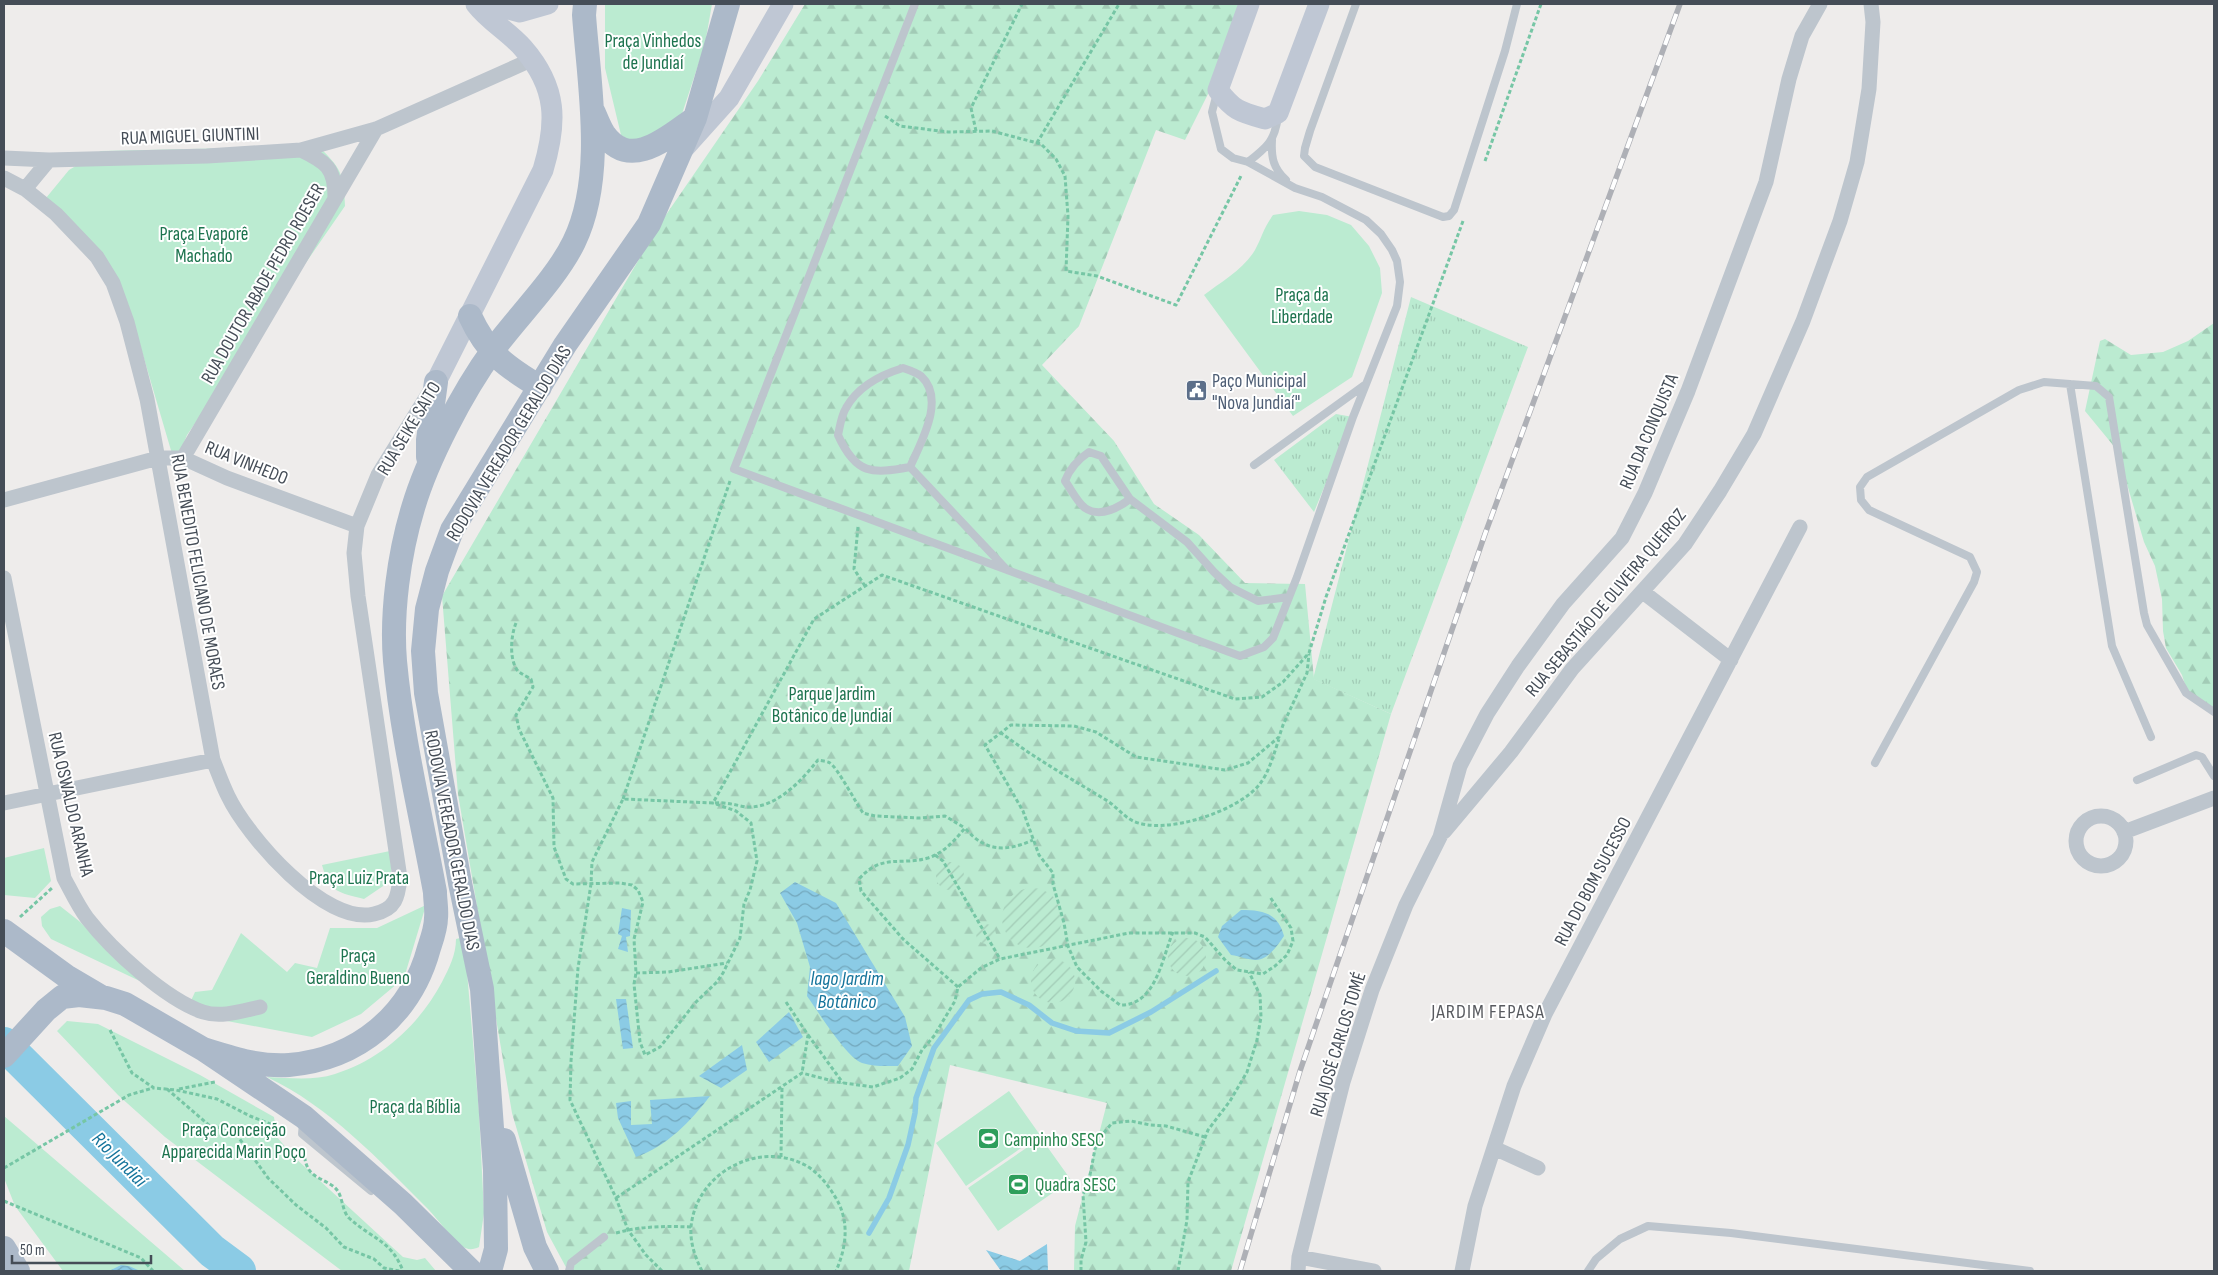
<svg xmlns="http://www.w3.org/2000/svg" width="2218" height="1275" viewBox="0 0 2218 1275" font-family="'Sofia Sans Condensed',sans-serif">
	<style>
		.grass { fill: url(#grass-tufts) }
		.forest { fill: url(#forest-firs) }
		.park { fill: #bbebd1 }
		.garden { fill: url(#garden-furrows) }
		.water { fill: url(#water-waves) }
		.lines { fill: none; stroke-linecap: round; stroke-linejoin: round }
		.stream { stroke: #8bcbe5; stroke-width: 5.5 }
		.river { stroke: #8bcbe5; stroke-width: 34 }
		.path { stroke: #76c6a5; stroke-width: 3; stroke-dasharray: 4 2.5; stroke-linecap: butt }
		.lane { stroke: #bdc5cd; stroke-width: 8 }
		.street { stroke: #bdc5cd; stroke-width: 15 }
		.secondary { stroke: #bfc7d4; stroke-width: 21 }
		.primary { stroke: #acb9c9; stroke-width: 24 }
		.rail-casing { stroke: #aeb0b6; stroke-width: 5.5 }
		.rail { stroke: #fff; stroke-width: 4; stroke-dasharray: 11; stroke-linecap: butt }
		.labels { text-anchor: middle; stroke-width: 4; stroke-linejoin: round; paint-order: stroke }
		.park-label { font-size: 19px; fill: #1c734e; stroke: #fff }
		.street-label { font-size: 19px; fill: #454d57; stroke: #fff }
		.service-label { font-size: 19px; fill: #4e5e75; stroke: #fff; text-anchor: start }
		.leisure-label { font-size: 19px; fill: #27864d; stroke: #fff; text-anchor: start }
		.water-label { font-size: 20px; font-style: italic; fill: #15749b; stroke: #fff }
		.neighbourhood-label { font-size: 20px; letter-spacing: 1px; fill: #595b60; stroke: #fff }
	</style>
	<defs>
		<pattern id="grass-tufts" width="24" height="20" patternUnits="userSpaceOnUse" patternTransform="scale(1.25)"><rect width="24" height="20" fill="#bbebd1"/><path d="M3 7l-1-3M5 7V3M7 7l1-3M15 17l-1-3M17 17v-4M19 17l1-3" fill="none" stroke="#a2cbb6"/></pattern>
		<pattern id="forest-firs" width="22" height="20" patternUnits="userSpaceOnUse" patternTransform="scale(1.25)"><rect width="22" height="20" fill="#bbebd1"/><path d="M5 1l3.5 6h-7zM16 11l3.5 6h-7z" fill="#a2cbb6"/></pattern>
		<pattern id="garden-furrows" width="10" height="10" patternUnits="userSpaceOnUse" patternTransform="scale(1.25)"><rect width="10" height="10" fill="#bbebd1"/><path d="M-1 1l2-2M0 10L10 0M9 11l2-2" fill="none" stroke="#a2cbb6"/></pattern>
		<pattern id="water-waves" width="16" height="10" patternUnits="userSpaceOnUse" patternTransform="scale(1.25)"><rect width="16" height="10" fill="#8bcbe5"/><path d="M0 5q4-4 8 0t8 0" fill="none" stroke="#73a7bc"/></pattern>
	</defs>
	<rect width="100%" height="100%" fill="#eeeceb"/>
	<path class="grass" d="M1411 297 1528 347 1391 714 1313 679Z
		M1336 414 1353 417 1314 512 1274 460Z"/>
	<path class="forest" d="M805 4H1240L1216 78 1185 140 1156 130 1079 326 1042 365 1114 441 1154 504 1199 535 1245 583 1305 584 1314 679 1391 714 1231 1271H1074L1075 1226 1107 1103 950 1065 909 1271H568L547 1232 512 1113 458 794 442 596 659 225 758 81Z
		M2214 323V710L2188 694 2182 675 2166 648 2163 631 2162 599 2155 566 2144 542 2117 450 2085 411 2100 341 2105 339 2131 355 2163 352 2188 341Z"/>
	<path class="park" d="M605 4H712L705 44 682 114 650 137 632 142 621 135 605 68Z
		M318 146C341 168 344 174 345 206L187 435 175 464 128 304 46 198 69 170 101 151Z
		M1299 211 1327 215 1351 225 1369 246 1380 268 1382 293 1352 377 1293 416 1204 295C1221 282 1244 269 1255 250 1262 237 1263 229 1273 215Z
		M44 848 51 881 35 898 4 895V858Z
		M390 851 392 880 364 899C338 892 330 893 322 865Z
		M426 905 404 978 361 1014 312 1037 211 1018 189 1005 195 992 212 990 241 933 287 972 295 963 317 968 330 928H377Z
		M60 906 79 921 144 983 51 939 42 926 41 917 50 909Z
		M464 937 479 1112 484 1213 479 1247C473 1250 467 1250 462 1246 449 1235 439 1221 428 1209 379 1160 330 1107 267 1077 289 1078 314 1081 335 1074 382 1059 419 1025 442 982 449 968 456 955 456 939Z
		M67 1021 98 1024 200 1075 274 1117 277 1137 293 1156 403 1257 417 1260 425 1258 436 1271H342L165 1137 118 1095 57 1031Z
		M1009 1091 1040 1135 966 1186 936 1143Z
		M4 1116 185 1271H63L15 1206 4 1178Z
		M1041 1138 1071 1180 998 1231 968 1188Z"/>
	<path class="garden" d="M936 876a14 14 0 1 1 28 0a14 14 0 1 1-28 0Z
		M1002 918a30 30 0 1 1 60 0a30 30 0 1 1-60 0Z
		M976 934a10 10 0 1 1 20 0a10 10 0 1 1-20 0Z
		M1168 957a19 19 0 1 1 38 0a19 19 0 1 1-38 0Z
		M1031 981a22 22 0 1 1 44 0a22 22 0 1 1-44 0Z"/>
	<path class="water" d="M795 882 836 903 905 1017 912 1046 898 1066C886 1066 874 1067 862 1063 847 1058 817 1010 807 996L810 967 797 923 780 893Z
		M622 908 631 910 630 936 626 937 628 952 618 949 622 936 618 934Z
		M1241 910C1263 910 1278 913 1284 936 1278 945 1269 959 1256 960 1248 960 1240 956 1231 955L1218 937 1222 926Z
		M616 999H626L633 1048 623 1049Z
		M789 1012 803 1037 769 1062 756 1042Z
		M742 1045 747 1070 721 1088 699 1076Z
		M710 1096C691 1121 666 1147 636 1157L618 1118 616 1103 631 1101V1125L652 1124 650 1100Z
		M1047 1244 1048 1271H1001L986 1250 1020 1261Z
		M121 1265 129 1266 140 1271H109Z"/>
	<g class="lines">
		<path class="stream" d="M869 1233 889 1198 908 1145 915 1113 916 1098 934 1048 969 1000 982 994 1001 992 1029 1005 1052 1023 1076 1031 1109 1033 1151 1012 1216 971"/>
		<path class="river" d="M4 1044 212 1251 239 1271"/>
		<path class="path" d="M885 116 900 126 948 132 992 131 1041 144 1056 159 1065 176 1068 216 1066 271 1097 276 1176 305 1242 174
			M976 131 971 108 1022 4
			M1037 143 1119 4
			M1485 161 1541 4
			M858 527 854 569 865 586
			M516 623C511 635 509 658 517 670 521 674 526 676 531 679L533 687 516 715 519 729 553 798 554 847 566 879 573 884 620 883 632 885 638 890 643 902 634 939 636 973 634 984 640 1042 645 1055 660 1047 696 1002 717 982 723 973 740 938 744 904 750 890 757 861 751 823 736 811 713 803
			M1000 732C1034 758 1070 778 1106 800 1116 806 1123 816 1133 821 1165 836 1238 811 1259 785 1269 773 1274 753 1279 739
			M623 799 730 481
			M715 803C726 802 735 805 746 807 776 809 801 781 818 760 822 761 827 761 830 763 837 767 856 803 863 813L875 816 919 818 945 816 965 828
			M935 855 943 861 1000 959
			M20 917 52 888
			M1173 932C1162 958 1156 1006 1120 1005L1101 991 1077 967 1068 946 1064 923 1053 884V873L1039 855 1023 811 985 745 1011 725 1074 726 1096 732 1136 757 1225 770 1248 763 1279 737 1283 725 1307 673 1309 654
			M636 973 668 972 727 963
			M958 987 903 939 861 891 859 879C882 853 900 866 928 858 944 853 955 840 965 828 985 852 1006 852 1033 840
			M786 1002 808 1035 802 1073
			M110 1030 132 1073 154 1088 176 1090 217 1099 250 1116 283 1129
			M808 1035 843 1083
			M167 1089 210 1126 224 1128 236 1134 268 1178 296 1205 326 1228 344 1247 374 1259 384 1268 399 1271
			M179 1089 215 1082
			M302 1151C305 1156 305 1162 307 1166 312 1179 329 1180 337 1190 343 1198 342 1211 349 1218 372 1239 391 1240 403 1271
			M781 1157 782 1087
			M4 1168 129 1095 153 1088
			M616 1198 802 1073 837 1082 873 1087 900 1078 912 1069 922 1050 934 1036 955 1001 958 987 981 968 1000 959 1129 933H1195L1205 937 1226 961 1237 970 1263 974 1275 966 1287 955 1293 941 1291 928 1270 897
			M4 1201 141 1258 153 1271
			M616 1233C641 1226 666 1226 691 1227
			M662 1271 646 1255 628 1230 616 1198 570 1100 571 1061 578 968 591 884 592 862 623 799 713 803 814 619 882 575 1235 699 1262 697 1283 682 1309 653 1326 597 1463 221
			M702 1271C695 1257 690 1243 691 1227 696 1173 758 1140 805 1165 818 1172 827 1184 834 1195 850 1219 847 1246 836 1271
			M1081 1271V1260L1086 1242 1083 1195 1090 1175 1095 1149 1103 1134 1112 1123 1131 1121 1150 1125 1166 1126 1205 1137
			M1178 1271 1187 1220 1188 1182 1208 1130 1230 1101 1247 1072 1257 1040 1261 1017 1260 995 1249 972"/>
		<path class="lane" d="M915 4 734 469 1240 656 1264 647 1273 638 1297 577 1353 417 1397 306 1400 282 1397 261 1392 250 1381 234 1366 220 1322 197 1295 188 1248 162 1233 158 1221 149 1212 112 1217 93
			M1356 4 1310 131 1305 148 1304 156 1315 167 1443 217 1449 216 1454 210 1505 51 1517 4
			M1272 140C1271 157 1273 168 1286 180
			M1248 162C1267 147 1275 141 1278 116
			M2070 384 2112 646 2151 737
			M1254 465 1366 384
			M910 467C921 442 946 399 921 376 917 373 909 370 903 368 880 375 858 386 846 408 841 416 840 427 838 435 856 475 872 474 910 467L1007 570
			M1130 499C1118 508 1100 518 1085 508 1077 502 1071 489 1065 481 1070 468 1077 460 1089 452L1101 456 1130 499 1187 542 1214 572 1230 587 1258 601 1289 597
			M1875 763 1974 582 1977 572 1970 557 1869 510 1861 500 1860 487 1867 477 2019 390 2044 382 2096 386 2109 397 2144 613 2147 625 2186 693 2214 712
			M2137 780 2196 755 2202 757 2214 776
			M303 1123 302 1134 371 1191
			M569 1271 571 1263 604 1237
			M1588 1271 1596 1259 1620 1239 1648 1226 1731 1233 2030 1271"/>
		<path class="street" d="M301 150C326 162 335 168 335 197
			M4 158 49 160 207 156 301 150 376 129 531 60
			M4 178 25 189 56 214 97 257 113 283 127 322 147 399 213 760C218 772 222 784 228 796 247 836 325 926 374 914 396 909 398 897 400 878L358 596 354 553 357 526 378 475 432 388
			M25 189 49 160
			M183 458 376 129
			M4 500 158 458H183L227 478 357 526
			M4 578 64 878C71 891 78 906 87 918 112 950 165 999 203 1012 221 1018 242 1011 260 1007
			M1643 592 1731 660
			M4 803 213 760
			M2076 841a25 25 0 1 1 50 0a25 25 0 1 1-50 0Z
			M1444 832 1511 752 1572 669 1685 544 1720 491 1754 434 1803 321 1840 221 1857 162 1869 89 1873 22 1871 4
			M2124 832 2214 798
			M1494 1148 1538 1168
			M1299 1257 1374 1271
			M1298 1271 1299 1257 1343 1082 1372 990 1406 905 1440 837 1460 766 1487 714 1518 666 1563 604 1622 538 1645 493 1688 391 1766 182 1789 79 1802 36 1820 4
			M1462 1271 1475 1206 1514 1086 1545 1014 1800 527"/>
		<path class="secondary" d="M489 4 520 12 548 4
			M1249 4 1218 90C1234 111 1240 112 1265 119L1278 113 1319 4
			M685 147 729 98 783 4
			M436 382 543 170C557 123 558 88 523 48 509 32 489 21 476 4"/>
		<path class="primary" d="M594 113C597 120 600 128 604 134 631 172 669 136 695 118
			M470 316C487 353 505 366 540 387
			M428 457V440L436 382
			M4 931 66 976 100 996
			M203 1049C231 1058 259 1067 289 1065 358 1059 411 1015 429 948 432 939 436 928 436 918 437 910 435 900 435 892 421 815 402 738 395 661 391 613 399 554 413 508 427 460 463 391 493 350 518 316 556 279 574 242 606 176 589 85 584 15L585 4
			M4 1056 46 1010 62 997 79 995 106 998 125 1004 203 1049 304 1117 403 1204 471 1271
			M504 1140 535 1247 547 1271
			M4 1248 18 1271
			M490 1271 496 1249 495 1170 482 989 460 883 426 693 423 651 427 609 437 571 452 530 565 345 649 224 695 118 728 4"/>
		<defs>
			<path id="rail" d="M1240 1271 1300 1071 1485 534 1680 4"/>
		</defs>
		<use href="#rail" class="rail-casing"/>
		<use href="#rail" class="rail"/>
	</g>
	<defs>
		<symbol id="civic-square" viewBox="-11 -11 22 22"><rect x="-9" y="-9" width="18" height="18" rx="4" fill="#5c6f8a" stroke="#fff"/><path d="M-.6-6.5H3V-4.5H.6V-3L4-1V1h2V6H-6V1h2V-1L-.6-3ZM-1.2 2.5V6h2.4V2.5Z" fill="#fff"/></symbol>
		<symbol id="stadium-square" viewBox="-11 -11 22 22"><rect x="-9" y="-9" width="18" height="18" rx="4" fill="#2e9e5b" stroke="#fff"/><path d="M0-5a6.5 5 0 1 0 0 10a6.5 5 0 1 0 0-10ZM-3.5-1.8h7v3.6h-7Z" fill="#fff"/></symbol>
	</defs>
	<g fill-rule="evenodd">
		<use href="#civic-square" x="1184" y="378" width="25" height="25"/>
		<use href="#stadium-square" x="976" y="1126" width="25" height="25"/>
		<use href="#stadium-square" x="1006" y="1172" width="25" height="25"/>
	</g>
	<g class="labels">
		<g class="park-label">
			<text x="653" y="47">Praça Vinhedos<tspan x="653" dy="22">de Jundiaí</tspan></text>
			<text x="204" y="240">Praça Evaporê<tspan x="204" dy="22">Machado</tspan></text>
			<text x="1302" y="301">Praça da<tspan x="1302" dy="22">Liberdade</tspan></text>
			<text x="832" y="700">Parque Jardim<tspan x="832" dy="22">Botânico de Jundiaí</tspan></text>
			<text x="359" y="884">Praça Luiz Prata</text>
			<text x="358" y="962">Praça<tspan x="358" dy="22">Geraldino Bueno</tspan></text>
			<text x="415" y="1113">Praça da Bíblia</text>
			<text x="234" y="1136">Praça Conceição<tspan x="234" dy="22">Apparecida Marin Poço</tspan></text>
		</g>
		<g class="street-label">
			<text transform="translate(190 135) rotate(-2)" y="7">RUA MIGUEL GIUNTINI</text>
			<text transform="translate(262 283) rotate(-60)" y="7">RUA DOUTOR ABADE PEDRO ROESER</text>
			<text transform="translate(408 428) rotate(-59)" y="7">RUA SEIKE SAITO</text>
			<text transform="translate(1648 431) rotate(-67)" y="7">RUA DA CONQUISTA</text>
			<text transform="translate(508 443) rotate(-59)" y="7">RODOVIA VEREADOR GERALDO DIAS</text>
			<text transform="translate(247 462) rotate(22)" y="7">RUA VINHEDO</text>
			<text transform="translate(199 572) rotate(80)" y="7">RUA BENEDITO FELICIANO DE MORAES</text>
			<text transform="translate(1605 602) rotate(-50)" y="7">RUA SEBASTIÃO DE OLIVEIRA QUEIROZ</text>
			<text transform="translate(72 804) rotate(77)" y="7">RUA OSWALDO ARANHA</text>
			<text transform="translate(453 840) rotate(79)" y="7">RODOVIA VEREADOR GERALDO DIAS</text>
			<text transform="translate(1592 881) rotate(-62)" y="7">RUA DO BOM SUCESSO</text>
			<text transform="translate(1337 1044) rotate(-73)" y="7">RUA JOSÉ CARLOS TOMÉ</text>
		</g>
		<g class="service-label">
			<text x="1212" y="387">Paço Municipal<tspan x="1212" dy="22">"Nova Jundiaí"</tspan></text>
		</g>
		<g class="leisure-label">
			<text x="1004" y="1146">Campinho SESC</text>
			<text x="1035" y="1191">Quadra SESC</text>
		</g>
		<g class="water-label">
			<text x="847" y="985">lago Jardim<tspan x="847" dy="23">Botânico</tspan></text>
			<text transform="translate(120 1159) rotate(45)" y="7">Rio Jundiaí</text>
		</g>
		<g class="neighbourhood-label">
			<text x="1488" y="1018">JARDIM FEPASA</text>
		</g>
	</g>
	<rect width="2218" height="1275" fill="none" stroke="#454d57" stroke-width="10"/>
	<path d="M12 1255v8h139v-8" fill="none" stroke="#454d57" stroke-width="2.5"/>
	<text x="20" y="1255" font-size="15" fill="#454d57" stroke="#ffffff" stroke-width="4" paint-order="stroke">50 m</text>
</svg>
